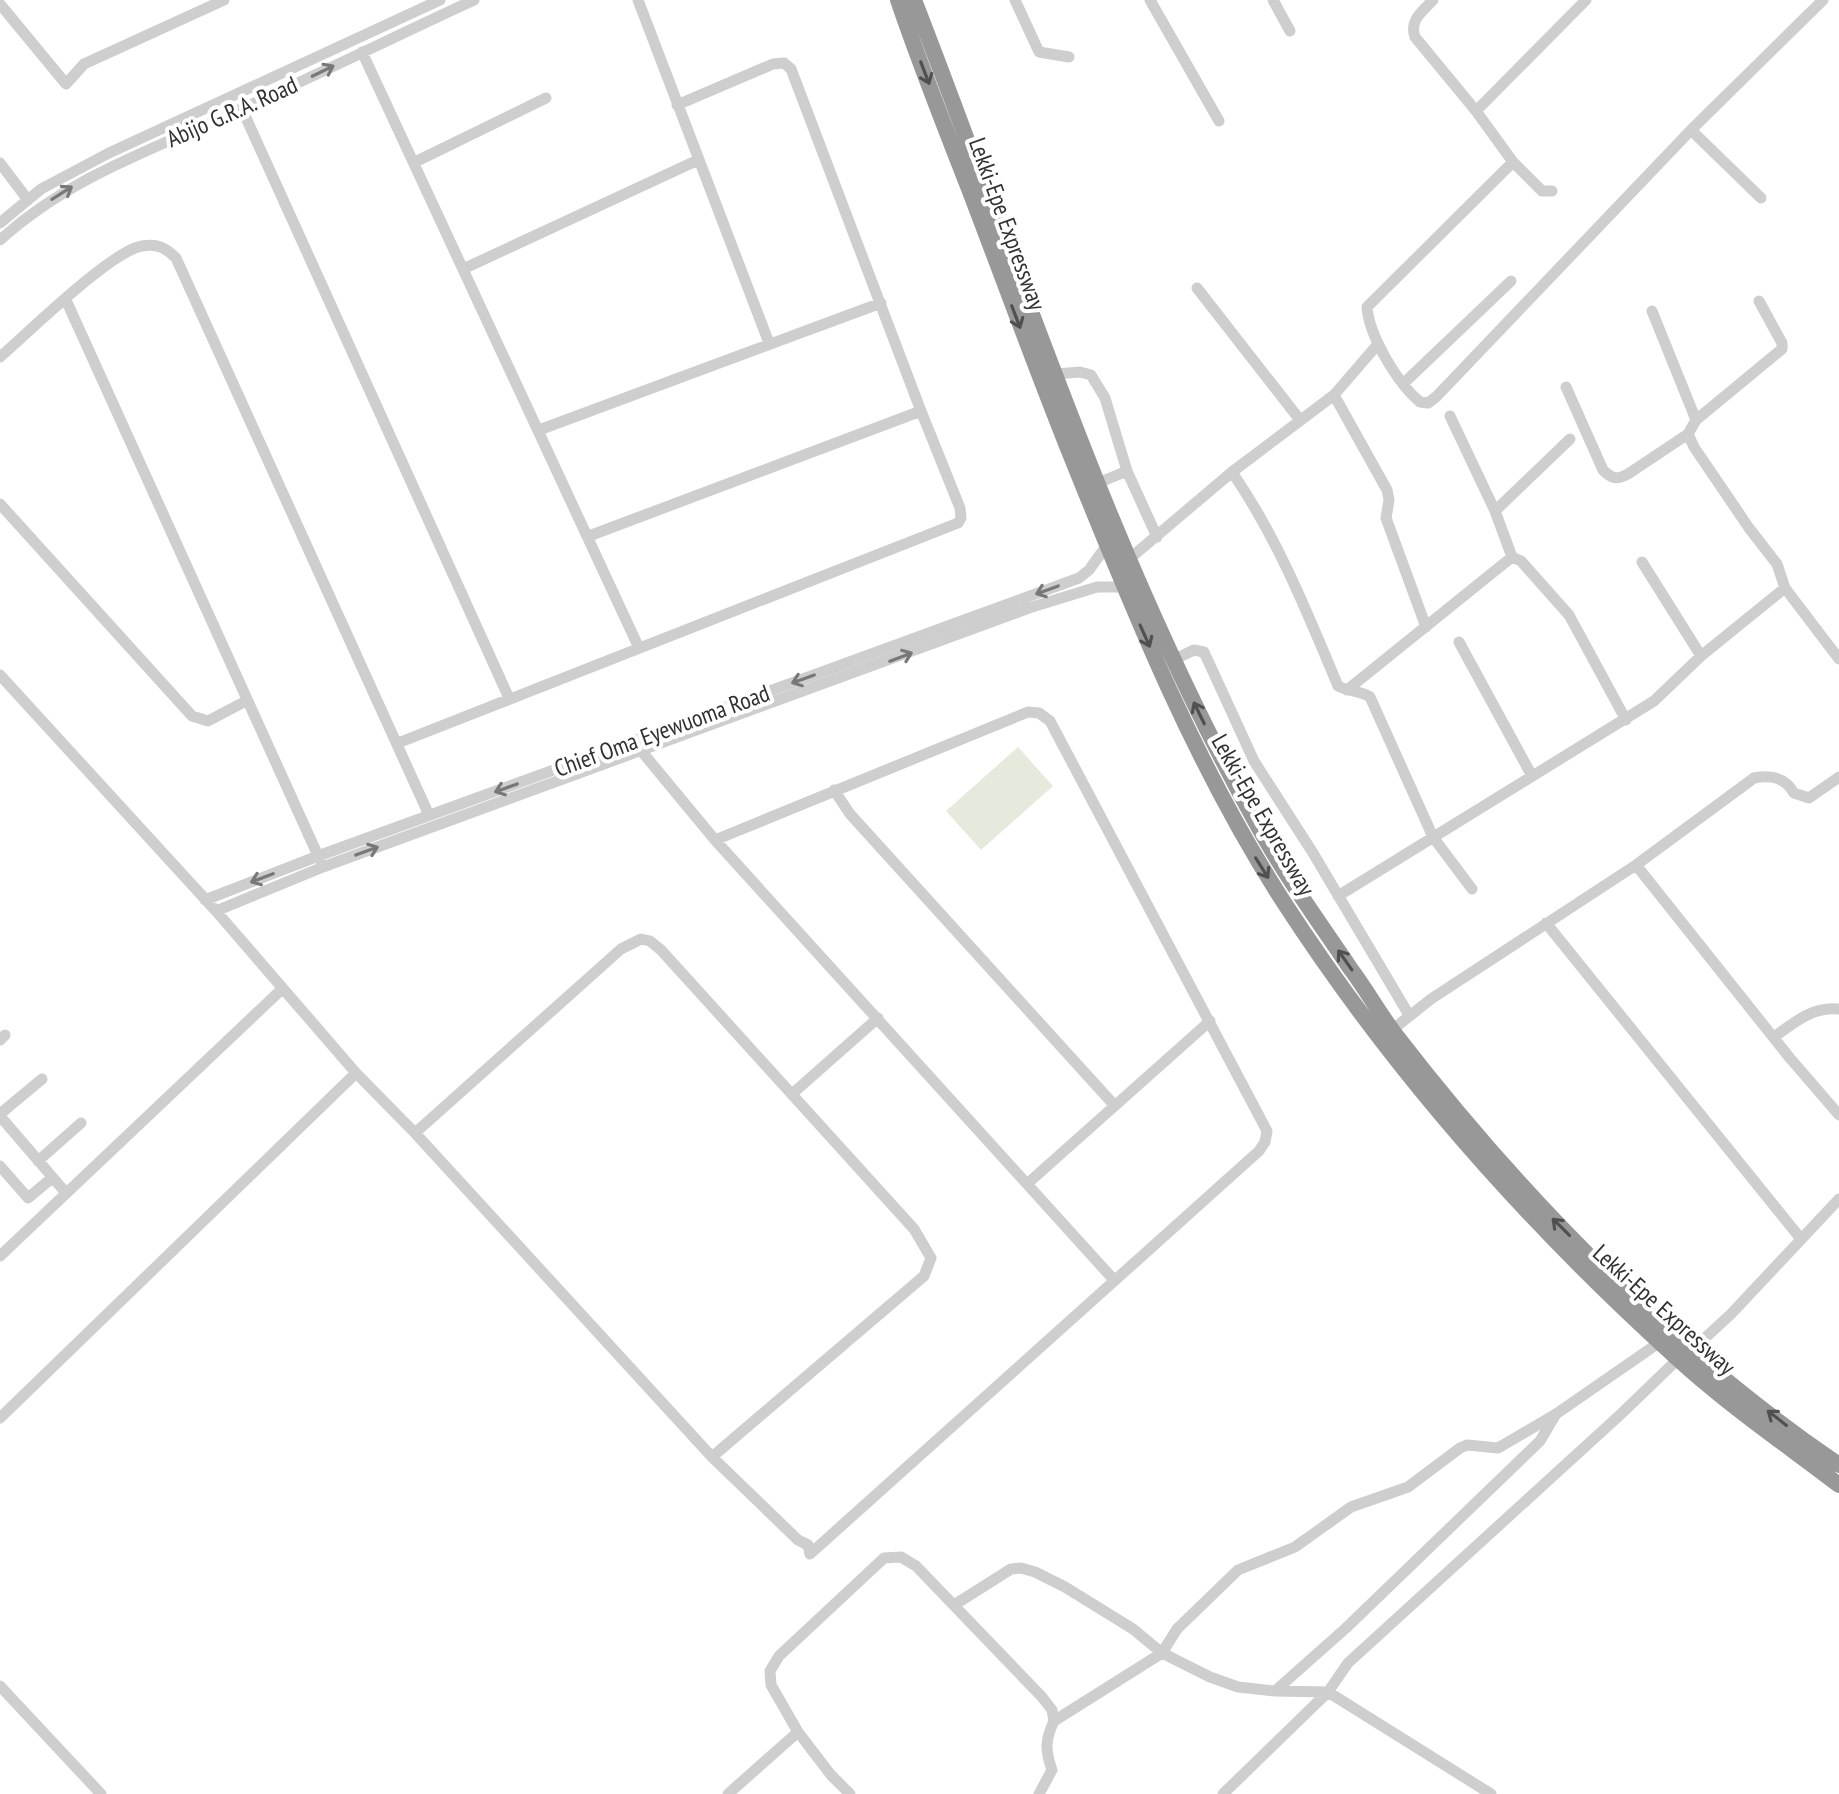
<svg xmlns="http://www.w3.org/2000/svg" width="1839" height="1794" viewBox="0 0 1839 1794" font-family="'PT Sans Narrow',sans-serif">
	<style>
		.green { fill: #e5eadd }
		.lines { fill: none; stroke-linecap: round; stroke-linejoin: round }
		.minor { stroke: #cecece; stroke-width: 11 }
		.highway { stroke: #989898; stroke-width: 16 }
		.oneway { stroke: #787878 }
		.oneway2 { stroke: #505050 }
		.labels { text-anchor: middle; stroke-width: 8; stroke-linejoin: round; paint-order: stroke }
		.street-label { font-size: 24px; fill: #313131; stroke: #fff }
	</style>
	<rect width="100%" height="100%" fill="#fff"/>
	<path class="green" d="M1018 747 1053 786 981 850 946 811Z"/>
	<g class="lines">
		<path class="minor" d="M638 0 769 343
			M1015 0 1039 52 1069 57
			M1150 0 1219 121
			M1273 0 1290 31
			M1433 0C1422 12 1409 20 1415 37L1476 111 1513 162
			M0 4 66 84 84 64 224 0
			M362 52 639 648
			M242 109 509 698
			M1476 111 1586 0
			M1691 130 1761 198
			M415 162 546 98
			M0 163 28 200
			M1552 191H1542L1513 162 1367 307C1369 336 1398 384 1420 402L1428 403 1436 397 1691 130 1823 0
			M0 223 41 189 109 153 440 0
			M0 240C72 175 155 149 241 109 319 74 396 36 474 0
			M463 269 698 160
			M1197 288 1300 420
			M66 300 320 860
			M1652 311 1696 420 1688 434 1694 447 1749 528 1777 564 1785 588 1839 659
			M0 357C28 333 111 251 142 246 157 243 166 248 176 258L429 815
			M1056 374 1080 372 1091 375 1105 398 1127 471 1157 537
			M1404 383 1511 281
			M1566 387 1603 470C1612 479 1617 480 1628 474L1688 434
			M1334 395 1387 490 1389 500 1386 518 1426 627
			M1450 416 1495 511
			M1696 420 1782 349V343L1759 301
			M539 430 881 303
			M1570 439 1495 511 1512 557 1521 561 1569 615 1626 720
			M1232 472C1278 539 1307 612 1338 686 1349 692 1359 690 1370 697L1433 837 1472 889
			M1098 483 1127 471
			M0 504 192 716 208 721 246 701
			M589 536 921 411
			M1128 560 1232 472 1334 395 1378 344
			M1642 562 1701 656
			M1459 642 1532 776
			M1173 660 1194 650 1204 652 1254 761 1313 853 1409 1015
			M0 675 216 911 356 1073 415 1133 712 1457 798 1540 808 1545 810 1554 1259 1151 1265 1142 1267 1131 1050 721 1039 713 1028 712 715 840
			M1347 690 1512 557
			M398 743 958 523 961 518 960 508 921 411 791 69 784 63 773 64 677 105
			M638 747 715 840 1114 1280
			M834 790 850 814 1115 1106
			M1636 865 1789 1057 1839 1115
			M1338 896 1654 701 1701 656 1785 588
			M205 900 318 856 1079 578 1089 570 1107 545
			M216 911 323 867 1029 608 1097 587H1123
			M1546 923 1801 1239
			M1392 1030 1431 999 1636 865 1754 778C1771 775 1785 777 1794 793L1809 798 1839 777
			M1774 1037C1795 1022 1813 1006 1839 1009
			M0 1040 5 1035
			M792 1094 878 1018
			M0 1114 42 1079
			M0 1116 66 1193
			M415 1133 621 949 641 939 650 941 661 950 914 1229 931 1258 924 1276 712 1457
			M38 1161 81 1123
			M0 1166 28 1198 52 1178
			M1027 1184 1210 1021
			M0 1256 282 989
			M1692 1350 1731 1314 1839 1199
			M0 1418 356 1073
			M954 1605 1011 1569 1021 1568 1035 1572 1065 1587 1133 1629 1162 1653 1210 1677 1238 1687 1275 1691 1328 1692 1491 1794
			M0 1686 101 1794
			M1275 1691 1346 1628 1540 1441 1556 1414 1660 1342
			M728 1794 798 1732
			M850 1794 831 1775 798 1732 771 1685 770 1671 779 1656 884 1558 901 1557 916 1566 1042 1697 1052 1710 1054 1721
			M1039 1794 1052 1770C1045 1750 1045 1740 1054 1721L1162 1653 1177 1629 1238 1570 1295 1547 1351 1507 1408 1487 1460 1448 1467 1445 1498 1448 1556 1414
			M1223 1794 1328 1692 1348 1663 1621 1414 1678 1359"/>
		<path class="highway" d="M898 0C920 65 946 130 971 194 1003 278 1034 363 1067 446 1130 602 1192 760 1283 901 1393 1071 1527 1222 1676 1357 1727 1404 1784 1443 1839 1485
			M914 0C1021 275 1111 560 1254 819 1282 871 1317 919 1350 968 1366 989 1379 1013 1395 1034 1520 1196 1669 1349 1839 1465"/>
	</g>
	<defs><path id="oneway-shaft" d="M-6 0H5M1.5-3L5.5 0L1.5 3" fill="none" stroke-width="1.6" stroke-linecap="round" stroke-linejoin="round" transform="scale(2)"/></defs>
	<g class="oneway">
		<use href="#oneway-shaft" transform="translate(323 71) rotate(-26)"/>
		<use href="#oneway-shaft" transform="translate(62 193) rotate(-32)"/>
		<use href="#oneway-shaft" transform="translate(1047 590) rotate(160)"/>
		<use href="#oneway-shaft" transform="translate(901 657) rotate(-21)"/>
		<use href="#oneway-shaft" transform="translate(803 679) rotate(160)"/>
		<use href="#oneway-shaft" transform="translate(506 788) rotate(160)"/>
		<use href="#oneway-shaft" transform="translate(367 851) rotate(-20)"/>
		<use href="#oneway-shaft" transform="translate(262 878) rotate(159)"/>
	</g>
	<g class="oneway2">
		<use href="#oneway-shaft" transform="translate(925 73) rotate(69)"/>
		<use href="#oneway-shaft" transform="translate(1016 317) rotate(69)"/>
		<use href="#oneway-shaft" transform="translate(1145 636) rotate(66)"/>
		<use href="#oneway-shaft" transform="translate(1199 713) rotate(-116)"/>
		<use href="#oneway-shaft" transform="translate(1262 868) rotate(58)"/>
		<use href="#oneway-shaft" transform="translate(1345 960) rotate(-125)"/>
		<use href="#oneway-shaft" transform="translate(1561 1227) rotate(-135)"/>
		<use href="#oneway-shaft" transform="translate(1777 1418) rotate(-142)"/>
	</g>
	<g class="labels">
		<g class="street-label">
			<text transform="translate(232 112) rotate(-24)" y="8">Abijo G.R.A. Road</text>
			<text transform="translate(1007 224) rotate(70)" y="8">Lekki-Epe Expressway</text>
			<text transform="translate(662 731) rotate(-20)" y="8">Chief Oma Eyewuoma Road</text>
			<text transform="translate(1263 815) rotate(60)" y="8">Lekki-Epe Expressway</text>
			<text transform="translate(1664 1310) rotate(42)" y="8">Lekki-Epe Expressway</text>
		</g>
	</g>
</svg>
